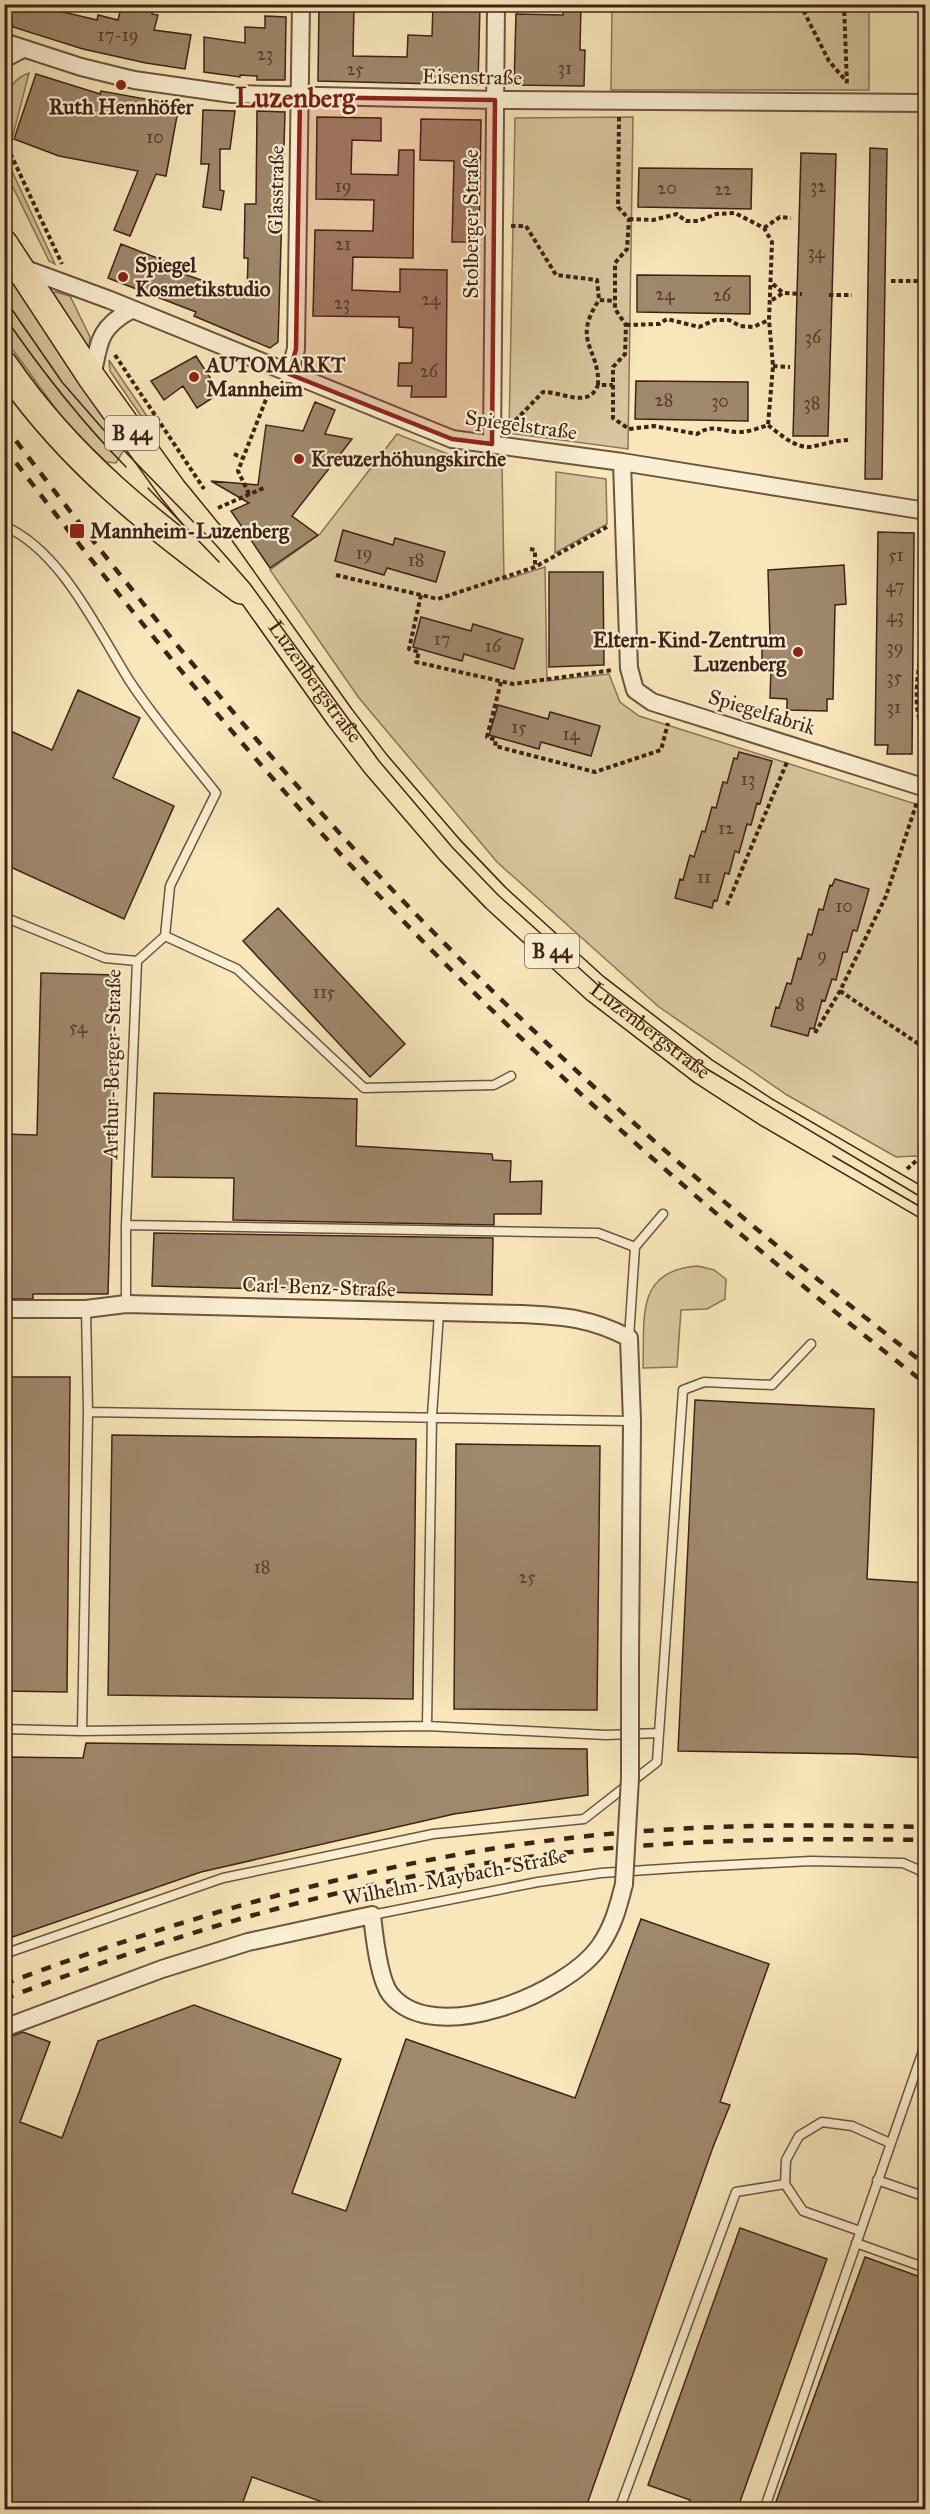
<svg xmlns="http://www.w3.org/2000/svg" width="930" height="2514" viewBox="0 0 930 2514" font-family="'IM FELL Great Primer',serif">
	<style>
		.green { fill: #d8c69e; stroke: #8c745a; stroke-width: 1.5 }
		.building { fill: #9f886c; stroke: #402217; stroke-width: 1.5 }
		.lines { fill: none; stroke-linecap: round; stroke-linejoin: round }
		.lane-casing { stroke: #6e5340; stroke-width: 11 }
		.street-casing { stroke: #6e5340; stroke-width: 20 }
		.primary-casing { stroke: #402217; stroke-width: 30 }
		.path { stroke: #402217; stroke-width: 4; stroke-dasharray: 4.5 3; stroke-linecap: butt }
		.lane { stroke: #faefd2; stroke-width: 8 }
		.street { stroke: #faefd2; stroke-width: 16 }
		.primary { stroke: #f7e7ba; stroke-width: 27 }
		.tram { stroke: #402217; stroke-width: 1.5 }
		.rail { stroke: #402217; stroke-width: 4.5; stroke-dasharray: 10 10; stroke-linecap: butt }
		.street-bridge-casing { stroke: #6e5340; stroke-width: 20; stroke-linecap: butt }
		.street-bridge { stroke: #faefd2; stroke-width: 16 }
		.marked { fill: #8f2418; fill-opacity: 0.2; stroke: #8f2418; stroke-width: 4.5; stroke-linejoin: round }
		.poi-dot { fill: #8f2418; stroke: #faefd2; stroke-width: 2 }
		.labels { text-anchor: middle; stroke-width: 4.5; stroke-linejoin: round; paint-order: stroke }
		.number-label { font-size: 18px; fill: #583c2c }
		.shield { fill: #faefd2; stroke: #78604f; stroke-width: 1.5 }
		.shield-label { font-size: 20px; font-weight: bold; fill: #402217 }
		.street-label { font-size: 21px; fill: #402217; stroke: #faefd2 }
		.poi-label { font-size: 21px; font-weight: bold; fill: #402217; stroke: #faefd2; text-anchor: start }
		.district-label { font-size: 27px; font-weight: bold; fill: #7a1f14; stroke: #faefd2 }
	</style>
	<rect width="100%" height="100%" fill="#f7e7ba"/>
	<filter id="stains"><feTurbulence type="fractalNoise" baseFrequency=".00333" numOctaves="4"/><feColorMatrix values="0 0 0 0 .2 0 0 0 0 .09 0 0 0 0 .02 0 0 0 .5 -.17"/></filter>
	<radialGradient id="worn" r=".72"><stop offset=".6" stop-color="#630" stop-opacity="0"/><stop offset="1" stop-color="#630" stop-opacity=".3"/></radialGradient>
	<path class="green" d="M612 5H869V90H611Z
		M29 73 12 139C4 111 0 84 29 73Z
		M633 117 628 449 509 433 515 118Z
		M5 156 55 264 49 261 5 171Z
		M4 267 125 448 116 463 106 462 66 423 5 339Z
		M56 292 70 296 90 337 89 347 85 349 51 293Z
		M109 360 153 425 152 432 110 371Z
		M397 434 463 460 502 465 504 580 545 567 547 681 609 674 620 702 639 716 925 807V1161L916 1156 896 1157 787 1095 659 1007 497 862 359 698 270 570 320 534Z
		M556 472 606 479 607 524 555 553Z
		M698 1266 714 1270 726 1279 725 1299 707 1309 681 1310 677 1367 643 1368C645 1320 634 1270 698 1266Z"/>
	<path class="building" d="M7 4H62L59 11 97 20 98 15 118 20 122 4H155L152 14 158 15 154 30 191 35 185 69 146 63 83 49 13 27Z
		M319 4H354L353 56 407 57 408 35 432 36 433 5 480 6 478 85 318 81Z
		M564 4H581L580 50H585L584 86 514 85 516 14 563 15Z
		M265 16 286 17 285 80H257V76L240 75V77L204 72V37L245 43V27L265 28Z
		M36 74 100 94 101 91 179 105 166 176 156 174 130 236 114 230 138 171 59 156 14 139Z
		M203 110 235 111 230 149H220V190L224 191 221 210 203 207 209 164H201Z
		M257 111 285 112 278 342 270 348 194 316 196 312 108 278 121 244 183 268 181 273 247 296 248 258H244L245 204H256Z
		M317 117 381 118V141L352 140 351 174 398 175 399 150H414L413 258 353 257 352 290 400 292V269L447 270 446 397H411L412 386H398L399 363H412L413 328 399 327V317L313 316 315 230 373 231 374 200 316 199Z
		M421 119 481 120 479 242H452L454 161 420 160Z
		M870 148 887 149 882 479H865Z
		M801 153 836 154 828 436H793Z
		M639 168 752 169 751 209 638 207Z
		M637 275 750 276V314L637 312Z
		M196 356 220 393 197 408 183 386 164 400 151 381Z
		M636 381 748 382V421L635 419Z
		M315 402 335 410 325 434 352 439 292 516 318 535 270 568 231 511 249 503 211 481 258 485 266 425 303 431Z
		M343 530 393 545 395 538 445 552 436 582 387 568 384 575 335 561Z
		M878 532 914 533 912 754H887L888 745H875Z
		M844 565 846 604 835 605 833 699H827V711L787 710V699L770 698 771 668 762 667V637H770L768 570Z
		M549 572H603L604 665 549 667Z
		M421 617 471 631 473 624 523 639 514 669 464 654 462 661 413 647Z
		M78 690 140 718 113 778 174 806 124 919 4 864V728L52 750Z
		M498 705 548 719 550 712 600 726 591 756 541 742 539 749 489 735Z
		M739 752 772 761 760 804 757 803 751 825 747 824 739 853 735 851 729 874 725 873 717 901 714 900 712 908 675 898 680 879 683 880 690 855 694 857 702 831 705 832 712 807 716 808 723 782 727 783 734 758 737 759Z
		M835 879 869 889 857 931 853 930 847 952H843L836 980 832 979 825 1001 822 1000 814 1029 810 1028 808 1036 771 1026 776 1007 779 1008 787 983 791 984 798 958 801 959 808 934 812 935 819 909 823 910 830 885 832 886Z
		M278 908 405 1044 370 1077 243 941Z
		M41 973 117 975 108 1294H33V1299H4V1134L37 1135Z
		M154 1093 357 1099 356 1146 492 1154 493 1160 511 1161 510 1182 542 1181 541 1214H494V1225L233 1220 234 1178 152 1177Z
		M154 1233 493 1238 492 1295 152 1286Z
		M4 1377H70L67 1692 4 1691Z
		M695 1400 874 1409 867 1579 926 1583V1758L856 1754 678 1751Z
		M112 1435 416 1439 413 1699 108 1695Z
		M456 1444 600 1446 597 1710 454 1709Z
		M86 1743 587 1749 588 1795 454 1814 201 1872 4 1940V1757L83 1758Z
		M641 1919 769 1964 720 2102 730 2105 713 2147 585 2510H345L252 2477 240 2510H4V2039L23 2032 50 2042 20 2122 62 2138 98 2041 194 2005 341 2059 292 2193 346 2211 406 2039 575 2098Z
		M740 2228 827 2259 737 2510H687L690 2500 648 2485Z
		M865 2257 926 2279V2510H773Z"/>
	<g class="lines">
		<defs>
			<path id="lane" d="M4 526C61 550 98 631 129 680 155 720 187 756 216 793L170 886 165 936 137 961
				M4 917 105 958 137 961 126 1225V1304
				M165 936 237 969 364 1088 494 1085 511 1076
				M126 1225 598 1233 635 1247
				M86 1309 88 1412 82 1731 427 1726 432 1416 439 1313
				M629 1338 635 1247 663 1214
				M88 1412 632 1421
				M427 1726 606 1735 659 1733
				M4 1729 82 1731
				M372 1915 538 1882 601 1873 692 1867 811 1861 903 1863 919 1870 926 1878
				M4 1954 223 1878 433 1834 584 1819 657 1762 683 1390 704 1382 772 1385 811 1344
				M877 2180 926 2197
				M785 2184 803 2211 860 2231
				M856 2243 926 2268
				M621 2505 634 2510
				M619 2510 736 2192 785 2184 786 2160 799 2136 822 2122 852 2126 890 2143
				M764 2510 926 2042"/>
			<path id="street" d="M4 42 81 67 134 80 232 94 495 100 926 103
				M4 59 23 49
				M20 267 110 300 452 439 622 462 926 511
				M289 374 296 349 301 4
				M92 378C99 343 98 328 131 310
				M492 444 496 4
				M622 462 629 668 635 690 652 702 926 788
				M4 1309H86L126 1304 522 1314C563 1316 591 1318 629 1338L632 1421 630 1659
				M4 2028 162 1969 248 1942 372 1915C374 1934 379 1981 391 1995 435 2048 566 1993 599 1947 613 1927 618 1908 624 1884"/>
			<g id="primary">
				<path id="s1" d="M4 244 92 378 172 489 217 544 340 717 376 764 450 850 496 898 595 988 703 1071 766 1112 926 1205"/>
				<path d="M4 365C69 460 150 523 241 590"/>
			</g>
		</defs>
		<use href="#lane" class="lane-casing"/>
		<use href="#street" class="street-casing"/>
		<use href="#primary" class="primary-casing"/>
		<path class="path" d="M800 4 829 61 846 81
			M844 4 847 85
			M619 117 618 207 629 219 627 249 615 263V309L626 325 625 354 613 367V418L629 429 654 426 697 434C713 423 722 432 739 432 749 432 759 428 768 425 781 435 798 451 815 446 829 443 833 441 848 440
			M4 140 62 264
			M629 219 653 220 677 214 686 221H698L716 214 735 213 764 228 772 242 769 320 773 366 768 425
			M511 226H526L556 275 597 280 599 300
			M764 228 780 217 791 218
			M891 281H926
			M773 284 783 293
			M829 295H852
			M772 300 783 293 802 294
			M626 325 659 324 667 319 699 327 715 320H729L740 326 753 327 769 320
			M115 355 204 489
			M773 366 790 367
			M598 385C600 348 571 342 599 300L615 301
			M510 426 543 392C563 392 589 409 598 385H613
			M234 454 243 458
			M249 494 238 471 272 384
			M218 508 266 487
			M530 549 535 550V567
			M336 575 438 599 535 567 607 527
			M421 595 409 649 419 652 416 662 513 684 613 670
			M926 633C919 659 909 712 926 733
			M501 682 487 737 496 740 495 746 595 772 661 750 668 723
			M727 905 787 762
			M840 991 926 1049
			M815 1033 840 991 886 896 917 802
			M907 1169 916 1161 926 1167"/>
		<use href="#lane" class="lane"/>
		<use href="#street" class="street"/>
		<use href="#primary" class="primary"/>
		<path class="tram" d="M4 298 62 382 102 428 216 545 250 584 379 761 452 847 498 895 598 985 707 1069 926 1200
			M4 316C41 370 80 420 126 467
			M148 488 219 562
			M833 1156 926 1210"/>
		<path class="rail" d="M4 425C115 572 230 714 355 850 529 1038 723 1208 926 1365
			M4 447C106 581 211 711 324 836 506 1038 712 1217 926 1384
			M4 1984C213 1906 437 1843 661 1830 749 1824 837 1825 926 1827
			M4 1999C144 1945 288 1900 435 1872 597 1841 762 1837 926 1840"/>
		<defs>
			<path id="street-bridge" d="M624 1884 630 1778V1659"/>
		</defs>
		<use href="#street-bridge" class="street-bridge-casing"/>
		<use href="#street-bridge" class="street-bridge"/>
	</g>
	<path class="marked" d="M300 97 495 100 492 444 452 439 289 374 296 349Z"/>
	<g class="poi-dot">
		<circle cx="121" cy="85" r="6"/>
		<circle cx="123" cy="277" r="6"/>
		<circle cx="194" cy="377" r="6"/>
		<circle cx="299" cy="459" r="6"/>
		<rect x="69" y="523" width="16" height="16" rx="3"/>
		<circle cx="798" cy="652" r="6"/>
	</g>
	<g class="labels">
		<g class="number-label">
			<text x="118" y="41">17-19</text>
			<text x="265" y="60">23</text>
			<text x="565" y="74">31</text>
			<text x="355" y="75">25</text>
			<text x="155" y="143">10</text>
			<text x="343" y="192">19</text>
			<text x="818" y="192">32</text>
			<text x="667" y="194">20</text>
			<text x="723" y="195">22</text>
			<text x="343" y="250">21</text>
			<text x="816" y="258">34</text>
			<text x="665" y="300">24</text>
			<text x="722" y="301">26</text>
			<text x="431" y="305">24</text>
			<text x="342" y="309">23</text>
			<text x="813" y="343">36</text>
			<text x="429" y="377">26</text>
			<text x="664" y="406">28</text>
			<text x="720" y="407">30</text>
			<text x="812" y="409">38</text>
			<text x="364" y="559">19</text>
			<text x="896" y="561">51</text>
			<text x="416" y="566">18</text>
			<text x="895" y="592">47</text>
			<text x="895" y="622">43</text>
			<text x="442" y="645">17</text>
			<text x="493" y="652">16</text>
			<text x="895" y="653">39</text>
			<text x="894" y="683">35</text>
			<text x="894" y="713">31</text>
			<text x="519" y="733">15</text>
			<text x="571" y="740">14</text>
			<text x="748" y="785">13</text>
			<text x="726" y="834">12</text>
			<text x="704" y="883">11</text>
			<text x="844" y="912">10</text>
			<text x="822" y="961">9</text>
			<text x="324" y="998">115</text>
			<text x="800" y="1010">8</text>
			<text x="78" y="1033">54</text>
			<text x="262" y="1573">18</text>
			<text x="527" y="1583">25</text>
		</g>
		<g class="shield">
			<rect x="105" y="416" width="54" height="34" rx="4.5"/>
			<rect x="525" y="934" width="54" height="34" rx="4.5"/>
		</g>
		<g class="shield-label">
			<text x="132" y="440">B 44</text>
			<text x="552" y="958">B 44</text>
		</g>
		<g class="street-label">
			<text transform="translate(472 77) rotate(1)" y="7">Eisenstraße</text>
			<text transform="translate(276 190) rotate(-89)" y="7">Glasstraße</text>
			<text transform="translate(471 224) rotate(-90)" y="7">Stolberger Straße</text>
			<text transform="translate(521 425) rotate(8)" y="7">Spiegelstraße</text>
			<text dy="7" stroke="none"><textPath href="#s1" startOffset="537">Luzenbergstraße</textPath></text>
			<text transform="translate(762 712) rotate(17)" y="7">Spiegelfabrik</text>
			<text dy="7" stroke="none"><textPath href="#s1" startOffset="1023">Luzenbergstraße</textPath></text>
			<text transform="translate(112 1064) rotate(-89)" y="7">Arthur-Berger-Straße</text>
			<text transform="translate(319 1287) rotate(2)" y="7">Carl-Benz-Straße</text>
			<text transform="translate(455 1877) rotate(-11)" y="7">Wilhelm-Maybach-Straße</text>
		</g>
		<g class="poi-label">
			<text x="121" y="114" text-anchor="middle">Ruth Hennhöfer</text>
			<text x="135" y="272">Spiegel<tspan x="135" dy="24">Kosmetikstudio</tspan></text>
			<text x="206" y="372">AUTOMARKT<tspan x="206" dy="24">Mannheim</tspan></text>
			<text x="311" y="466">Kreuzerhöhungskirche</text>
			<text x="90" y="538">Mannheim-Luzenberg</text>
			<text x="786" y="647" text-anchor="end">Eltern-Kind-Zentrum<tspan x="786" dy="24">Luzenberg</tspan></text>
		</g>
		<g class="district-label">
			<text x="295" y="107">Luzenberg</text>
		</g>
	</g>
	<rect width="930" height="2514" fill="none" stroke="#f7e7ba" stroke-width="24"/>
	<rect x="6" y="6" width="918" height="2502" fill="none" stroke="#402217" stroke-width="3"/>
	<rect x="12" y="12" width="906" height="2490" fill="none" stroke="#402217" stroke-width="1.5"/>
	<rect width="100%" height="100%" filter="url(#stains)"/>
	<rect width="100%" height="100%" fill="url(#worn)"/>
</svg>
